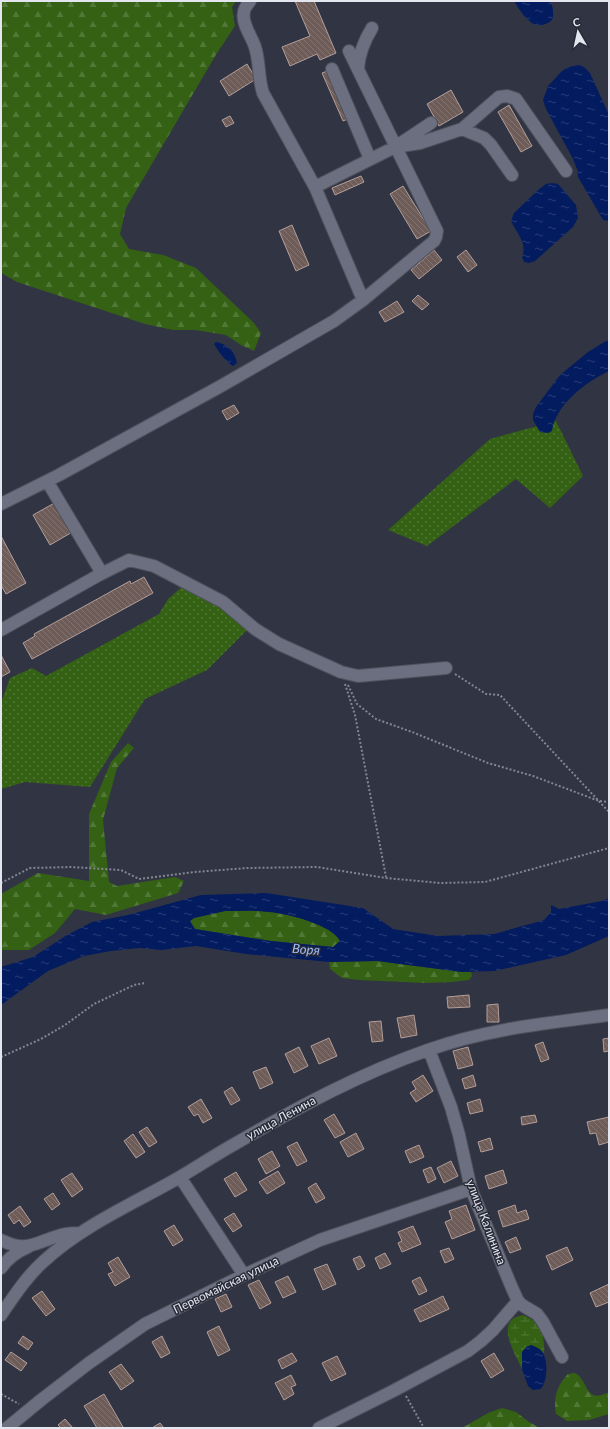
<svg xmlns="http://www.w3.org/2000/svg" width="610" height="1429" viewBox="0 0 610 1429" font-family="Lato,sans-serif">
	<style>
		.forest { fill: url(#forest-firs) }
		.wetland { fill: url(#wetland-marsh) }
		.garden { fill: url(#garden-dots) }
		.water { fill: url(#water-ripples); fill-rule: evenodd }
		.building { fill: url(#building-back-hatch); stroke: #b39e9a }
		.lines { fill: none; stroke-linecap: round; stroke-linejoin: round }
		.minor-casing { stroke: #4e505c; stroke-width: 14 }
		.path { stroke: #848692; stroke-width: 2; stroke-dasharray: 2 2; stroke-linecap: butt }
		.minor { stroke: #6c6f7f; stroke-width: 12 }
		.labels { text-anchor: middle; stroke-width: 3; stroke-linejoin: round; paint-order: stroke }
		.street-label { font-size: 12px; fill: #e4e6ef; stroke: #282a37 }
		.water-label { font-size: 13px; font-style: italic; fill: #a2c0fc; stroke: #282a37 }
	</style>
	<defs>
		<pattern id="forest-firs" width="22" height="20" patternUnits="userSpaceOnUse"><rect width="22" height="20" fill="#346114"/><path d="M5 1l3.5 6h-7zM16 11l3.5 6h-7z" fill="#517836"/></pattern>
		<pattern id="wetland-marsh" width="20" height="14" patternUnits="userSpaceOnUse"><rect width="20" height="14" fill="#346114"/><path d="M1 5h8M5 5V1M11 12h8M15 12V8" fill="none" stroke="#517836"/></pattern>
		<pattern id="garden-dots" width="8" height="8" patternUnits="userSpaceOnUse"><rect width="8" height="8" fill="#346114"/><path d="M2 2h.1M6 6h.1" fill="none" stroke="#517836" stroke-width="1.8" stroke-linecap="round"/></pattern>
		<pattern id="water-ripples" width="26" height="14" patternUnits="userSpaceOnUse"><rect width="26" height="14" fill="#031b5f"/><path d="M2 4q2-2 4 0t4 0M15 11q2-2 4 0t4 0" fill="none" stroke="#283c76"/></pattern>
		<pattern id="building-back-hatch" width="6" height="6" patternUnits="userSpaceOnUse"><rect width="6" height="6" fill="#6e5c58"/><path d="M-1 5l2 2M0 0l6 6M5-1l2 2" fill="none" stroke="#837370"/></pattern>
	</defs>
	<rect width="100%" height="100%" fill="#313442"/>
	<path class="forest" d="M1 1H236L232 7 235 26 217 53 126 208 120 234 129 249 163 255 196 268 254 323 261 333 254 351 241 345 226 335 195 330H173L145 324 17 282 1 273Z
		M128 743 134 748 117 768 103 820 109 882 117 886 175 877 184 881 178 893 106 915 75 909 55 933 29 950H1V894L38 873 89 881V814L111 762Z
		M225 911C240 911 255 910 269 912 287 913 332 925 340 941L333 947 271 941 194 929 190 921 194 918Z
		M377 961 462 972H471L472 976 469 980 452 982 425 983 359 980 342 978 330 969 329 962Z
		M575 1373C589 1380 584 1405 609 1392V1414L589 1420 567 1421 556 1414C553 1398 557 1385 568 1374Z
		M502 1408 516 1412 529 1422 540 1428H462L488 1413Z"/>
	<path class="wetland" d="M523 1315C526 1317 531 1318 534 1321 543 1329 545 1343 544 1354L538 1348 522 1352V1369C515 1353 493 1320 523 1315Z"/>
	<path class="garden" d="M556 421 583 476 550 508 516 479 427 546 388 530 490 439Z
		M184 585 223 606 248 629 207 670 145 699 90 787 25 782 1 789V703L10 678 32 668 46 676 159 614 168 599Z"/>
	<path class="water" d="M514 1H549C554 6 553 12 553 19 535 36 523 15 514 1Z
		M579 65 584 67 590 73 609 115V221L603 220 578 177 577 169 573 159 546 109 543 100 548 86 561 72 568 67Z
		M552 183 558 184 576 205 578 218 573 227 535 261 529 263 524 262 522 257C528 244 516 232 511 221L514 213 538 190 546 184Z
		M609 339V371C586 382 556 404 552 431L548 433 540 432 533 420V414L536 407 560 375 588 352Z
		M216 342C227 344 235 351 237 363L233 366C226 362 218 351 214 344Z
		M266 893 363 908 393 929 438 936 494 934 544 920 551 912V905L559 909 602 901 609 898V936L566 955 494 971 462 972 377 961 329 962 246 954 196 946 161 950 139 948 111 951 84 956 48 971 1 1005V967L33 957 67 935 92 922 128 915 201 895ZM225 911C240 911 255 910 269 912 286 913 333 925 340 941L333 947 271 941 195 929 190 921 194 918Z
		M531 1345C536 1347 542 1349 544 1355 548 1365 547 1381 541 1389L533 1390 528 1386 522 1369V1352L526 1347Z"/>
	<path class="building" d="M295 1H314L336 53 320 60 317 54 290 66 282 47 310 36Z
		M247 64 256 79 229 96 220 81Z
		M330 70 350 118 343 121 322 73Z
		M451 90 463 112 439 126 427 104Z
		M509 105 532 146 521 152 498 112Z
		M230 116 234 123 226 127 222 120Z
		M361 176 364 182 335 195 332 188Z
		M403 186 431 231 417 239 390 194Z
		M292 225 309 265 296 271 279 231Z
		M434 250 442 260 419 279 411 270Z
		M466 250 477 265 468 272 457 257Z
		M418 295 429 304 422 310 412 301Z
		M397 301 404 312 385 322 379 312Z
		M234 405 239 413 227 420 222 411Z
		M58 501 74 531 50 545 33 515Z
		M1 536 26 583 6 594 1 585Z
		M144 577 153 593 32 659 23 643 35 636 34 634 130 581 131 584Z
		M1 655 10 672 1 677Z
		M469 995 470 1007 448 1008 447 997Z
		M498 1004 499 1022H487V1005Z
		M414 1015 417 1035 401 1038 397 1018Z
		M381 1021 383 1041 372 1042 369 1022Z
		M329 1038 337 1056 319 1064 311 1046Z
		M609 1038V1051L604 1052 603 1039Z
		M543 1042 549 1059 541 1062 535 1045Z
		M299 1047 308 1066 294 1073 285 1054Z
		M468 1047 473 1065 458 1069 453 1051Z
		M266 1067 273 1083 260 1089 253 1072Z
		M423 1075 433 1091 416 1102 410 1093 416 1089 412 1082Z
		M473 1075 476 1086 465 1089 462 1079Z
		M232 1087 240 1100 231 1105 224 1092Z
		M201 1099 212 1118 203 1123 198 1114 194 1116 188 1107Z
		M480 1099 483 1111 470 1114 467 1103Z
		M334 1114 345 1133 335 1138 324 1120Z
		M535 1115 537 1122 522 1125 521 1117Z
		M609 1117V1142L599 1145 596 1133 590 1134 587 1122Z
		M147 1127 157 1142 149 1147 139 1132Z
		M356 1133 364 1149 348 1157 340 1142Z
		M133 1134 145 1152 136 1158 124 1141Z
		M490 1138 493 1149 481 1152 478 1142Z
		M297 1142 307 1161 297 1166 287 1147Z
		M419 1145 424 1157 410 1163 405 1151Z
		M272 1151 280 1166 266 1174 258 1159Z
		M451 1161 458 1176 444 1183 437 1168Z
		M431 1167 436 1179 428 1183 423 1170Z
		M503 1170 507 1183 489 1189 485 1176Z
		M278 1171 285 1183 267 1194 259 1182Z
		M236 1172 247 1190 235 1197 224 1179Z
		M72 1173 83 1189 72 1197 61 1180Z
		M316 1183 325 1198 316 1203 308 1188Z
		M53 1193 60 1204 52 1210 44 1199Z
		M466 1205 475 1230 452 1239 445 1222 452 1219 449 1211Z
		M515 1205 517 1213 526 1210 529 1219 503 1227 498 1211Z
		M20 1206 31 1222 24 1227 19 1220 14 1224 8 1215Z
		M234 1213 242 1226 233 1232 224 1219Z
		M174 1225 183 1240 173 1246 164 1231Z
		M413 1226 421 1244 402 1252 398 1243 402 1241 398 1232Z
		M516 1237 521 1249 510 1253 505 1242Z
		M567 1247 573 1260 552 1270 546 1256Z
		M449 1248 454 1259 445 1263 440 1251Z
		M385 1253 391 1264 380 1269 375 1258Z
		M360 1256 365 1266 358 1270 353 1259Z
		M118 1257 130 1277 115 1286 108 1274 113 1272 108 1263Z
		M327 1264 336 1284 323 1290 314 1269Z
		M288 1276 296 1292 283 1298 275 1282Z
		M420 1277 427 1291 419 1295 412 1281Z
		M259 1280 271 1303 260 1309 248 1285Z
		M609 1284V1302L596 1307 590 1293Z
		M42 1291 55 1309 46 1316 32 1298Z
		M226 1294 232 1307 221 1312 215 1299Z
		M443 1296 449 1309 420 1322 414 1310Z
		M219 1326 230 1350 218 1356 207 1332Z
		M23 1336 33 1343 28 1350 18 1343Z
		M162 1336 170 1353 161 1358 152 1342Z
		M11 1352 27 1363 21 1371 5 1360Z
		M292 1353 297 1361 282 1369 278 1360Z
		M494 1353 504 1370 491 1378 481 1361Z
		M337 1356 346 1374 331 1381 322 1363Z
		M121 1364 134 1381 121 1390 109 1372Z
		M291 1375 296 1385 291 1387 294 1394 284 1400 275 1383Z
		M104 1394 123 1427 121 1428H97L84 1406Z
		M65 1419 73 1428H61L58 1425Z
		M160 1423 164 1428H152Z"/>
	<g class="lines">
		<defs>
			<path id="minor" d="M250 1C248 4 244 8 244 12 241 23 252 37 255 47 260 62 258 78 263 93L315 187 363 300
				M332 69 370 159
				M358 69C359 53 364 41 372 28
				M462 129 484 138 491 145 512 175
				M395 147 420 143 462 129 499 97 507 96 516 99 566 171
				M315 187 395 147 431 123
				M47 481 100 570 99 575
				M1 504 59 475 221 386 334 321 363 300 434 241 436 237 437 231 349 51
				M1 630 99 575 129 560 154 566 223 602 255 629 279 644 341 672 358 676 446 668
				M429 1050 451 1107 459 1135 471 1189 512 1288 518 1301 522 1305 537 1314 543 1322 562 1357
				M180 1177 244 1275
				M1 1240C27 1253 34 1243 58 1236 65 1233 73 1233 80 1233
				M1 1268C8 1258 16 1252 28 1247
				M1 1315C14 1296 27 1276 44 1261 83 1225 135 1203 180 1177 200 1165 220 1152 240 1141 300 1106 362 1073 428 1050 486 1029 548 1023 609 1015
				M7 1428 41 1400 89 1363 145 1324 244 1275 320 1240 471 1189
				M319 1428 393 1391 468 1351 481 1341 493 1330 518 1301"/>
		</defs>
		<use href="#minor" class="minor-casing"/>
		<path class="path" d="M455 674 486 694 500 695 609 812
			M345 684 355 715 386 877
			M348 685 357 704 376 719 412 732 488 763 533 776 599 801 609 802
			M1 883 30 868 71 867 121 870 139 879 195 872 247 868 317 867 386 878 440 883 485 882 609 848
			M1 1057 41 1039 65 1025 94 1004 134 985 145 983
			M1 1394 19 1404
			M406 1396 424 1428"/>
		<use href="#minor" class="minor"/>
	</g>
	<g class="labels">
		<g class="street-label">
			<text transform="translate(281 1118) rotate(-29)" y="4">улица Ленина</text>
			<text transform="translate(486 1222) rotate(69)" y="4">улица Калинина</text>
			<text transform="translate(226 1285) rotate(-26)" y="4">Первомайская улица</text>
		</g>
		<g class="water-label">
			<text transform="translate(306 949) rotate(5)" y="5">Воря</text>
		</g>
	</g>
	<rect width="610" height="1429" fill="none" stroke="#e4e6ef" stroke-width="4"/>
	<g transform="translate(578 32) rotate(351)" stroke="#282a37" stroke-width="3" paint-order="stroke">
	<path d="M0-3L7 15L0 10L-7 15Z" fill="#e4e6ef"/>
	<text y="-6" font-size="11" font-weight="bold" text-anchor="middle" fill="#e4e6ef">С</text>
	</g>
</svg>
